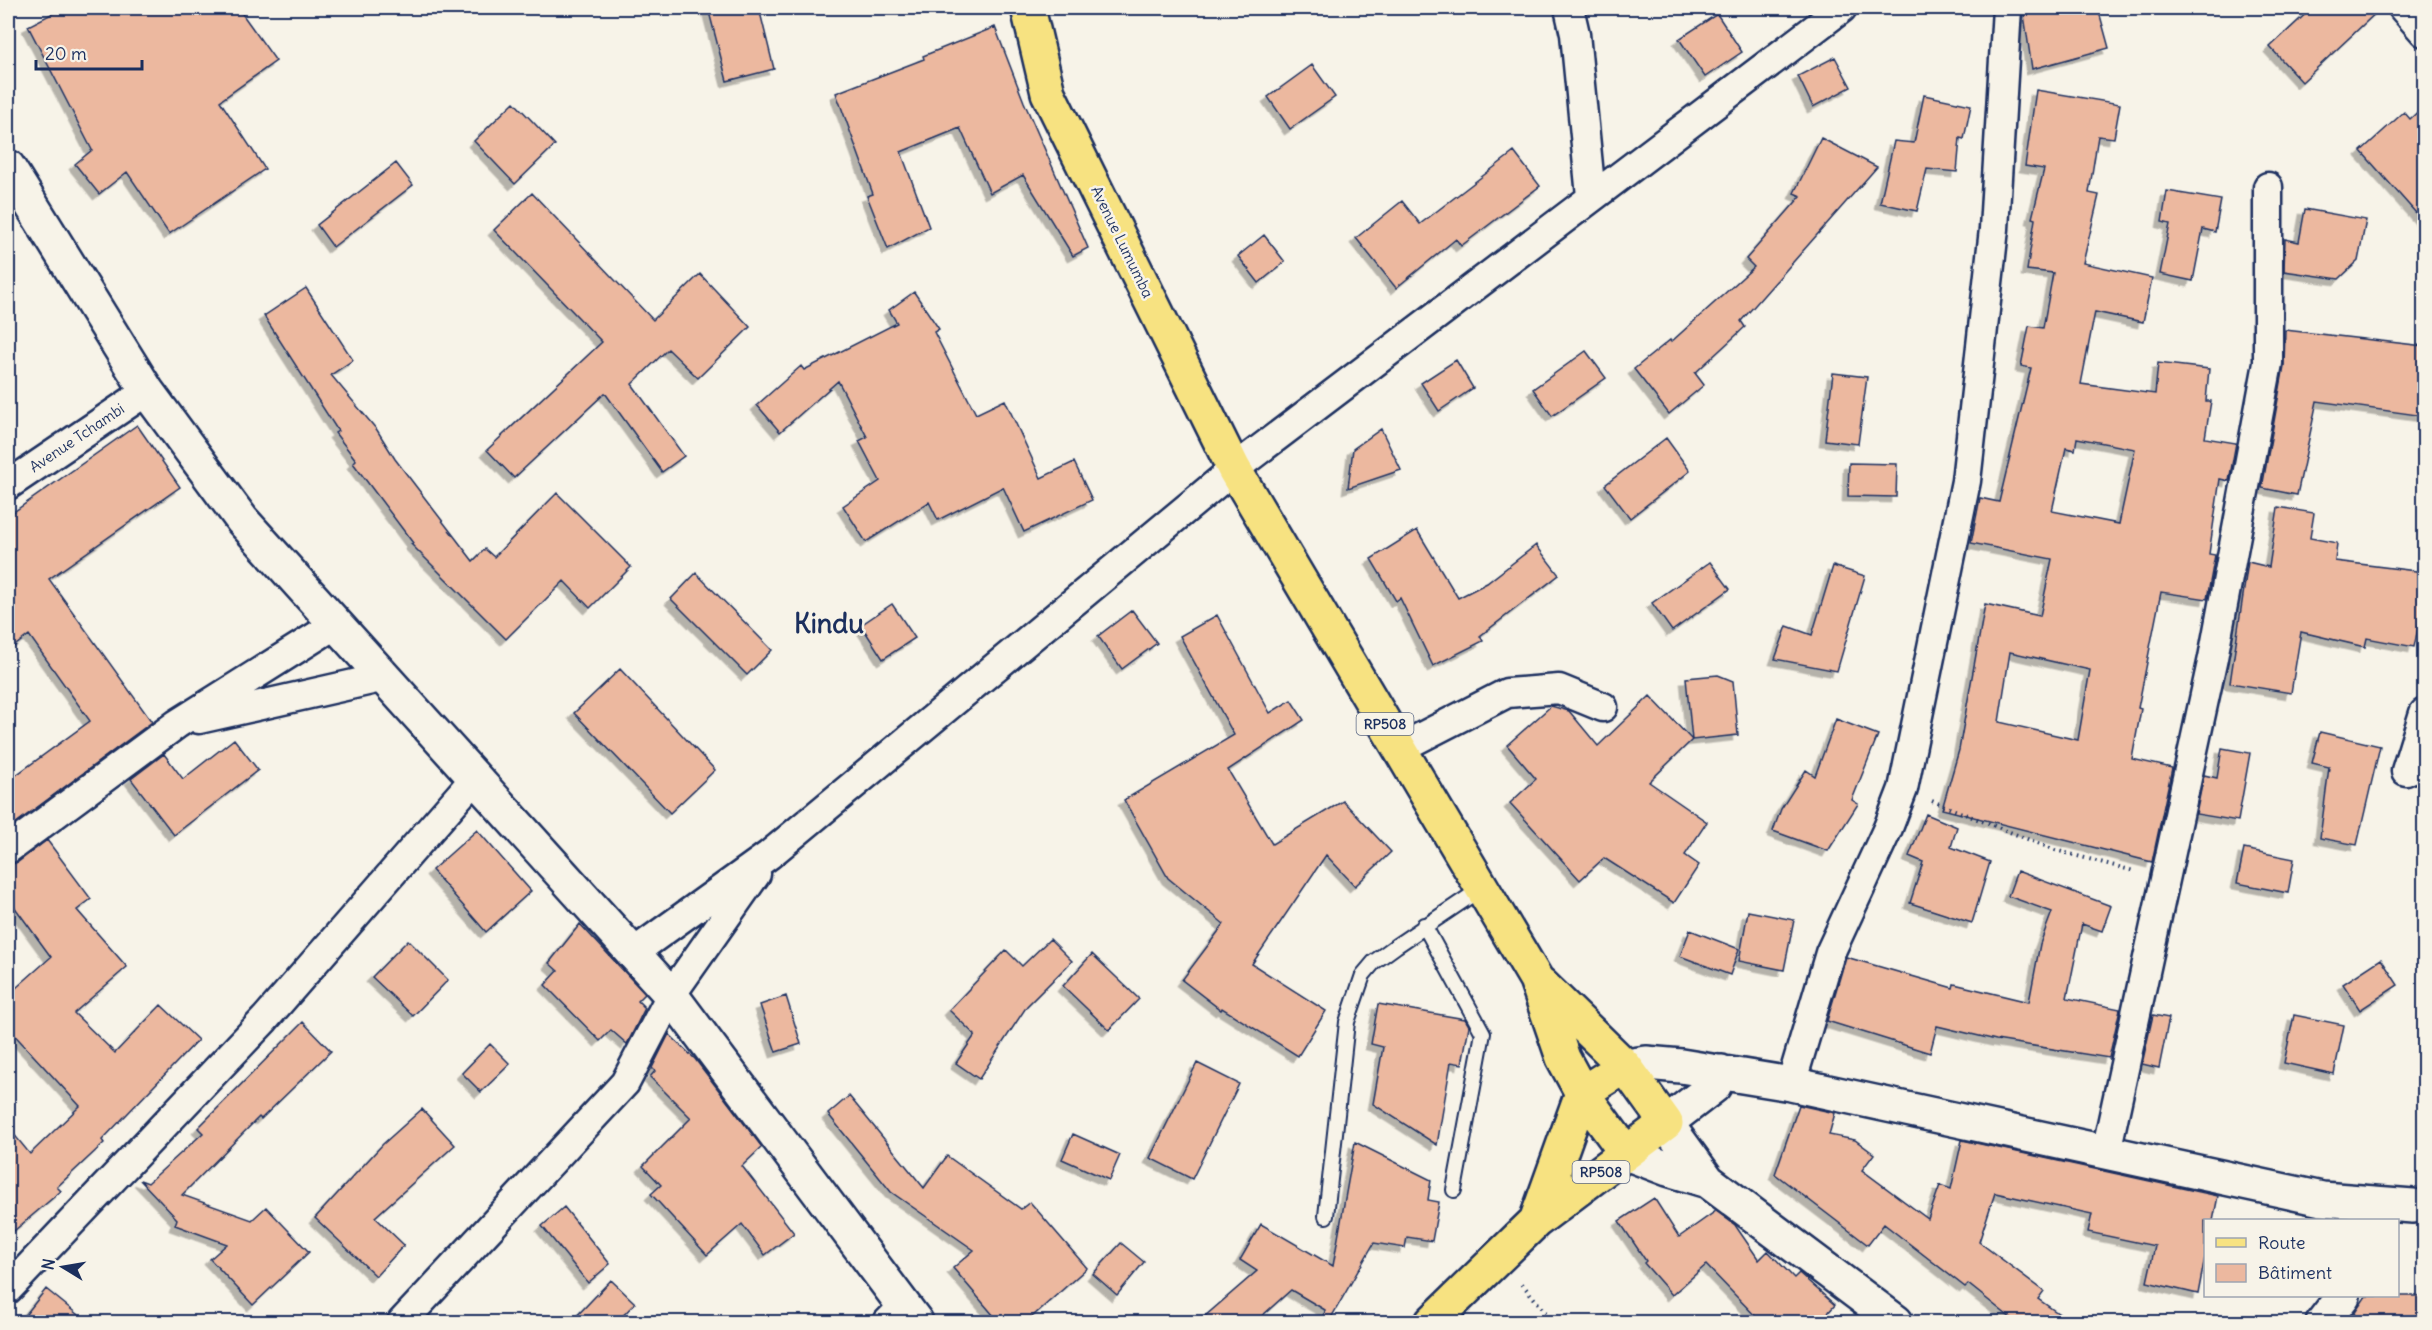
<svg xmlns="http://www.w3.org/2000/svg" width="2432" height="1330" viewBox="0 0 2432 1330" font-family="Delius,sans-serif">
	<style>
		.building { fill: #ecb89f; stroke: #1b2f5e; stroke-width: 1.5; fill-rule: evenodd; filter: url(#shadow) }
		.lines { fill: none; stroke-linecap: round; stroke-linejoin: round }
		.service-casing { stroke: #1b2f5e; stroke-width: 18 }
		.minor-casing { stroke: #1b2f5e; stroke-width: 33 }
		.tertiary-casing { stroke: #1b2f5e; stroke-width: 38 }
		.primary-casing { stroke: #1b2f5e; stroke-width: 38 }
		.path { stroke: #1b2f5e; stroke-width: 4; stroke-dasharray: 1.5 4.5; stroke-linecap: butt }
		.service { stroke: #f7f3e8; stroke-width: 14 }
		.minor { stroke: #f7f3e8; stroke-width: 28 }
		.tertiary { stroke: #f7f3e8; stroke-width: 33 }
		.primary { stroke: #f7e281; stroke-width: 33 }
		.labels { text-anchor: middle; stroke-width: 5; stroke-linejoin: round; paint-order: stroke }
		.shield { fill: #f7f3e8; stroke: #5d6a87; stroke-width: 1.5 }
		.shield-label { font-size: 14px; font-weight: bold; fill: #1b2f5e }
		.street-label { font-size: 15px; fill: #1b2f5e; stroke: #f7f3e8 }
		.town-label { font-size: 27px; font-weight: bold; fill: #1b2f5e; stroke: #f7f3e8 }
	</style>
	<defs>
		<filter id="shadow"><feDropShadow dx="-5.5" dy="5.5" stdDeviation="0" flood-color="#0004"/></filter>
	</defs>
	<rect width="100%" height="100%" fill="#f7f3e8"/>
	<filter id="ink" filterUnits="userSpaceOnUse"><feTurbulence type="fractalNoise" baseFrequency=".0167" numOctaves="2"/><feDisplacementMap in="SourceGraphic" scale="12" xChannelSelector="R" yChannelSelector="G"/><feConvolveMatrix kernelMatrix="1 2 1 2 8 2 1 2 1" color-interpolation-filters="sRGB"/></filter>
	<g filter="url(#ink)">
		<path class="building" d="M63 8H238L276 61 220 101 265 169 169 234 127 172 99 194 75 164 92 150 28 26Z
			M708 8H759L774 69 727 81Z
			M2023 8H2098L2109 48 2032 69Z
			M2312 8H2381L2302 82 2270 47Z
			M1717 14 1742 52 1705 77 1679 39Z
			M995 27 1024 102 1088 248 1073 256 1023 175 990 193 960 128 901 152 929 227 888 249 867 196 873 194 836 93 924 59 923 56Z
			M1835 57 1851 87 1813 107 1798 76Z
			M1312 65 1335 97 1290 129 1268 97Z
			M2036 90 2120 104 2114 138 2098 136 2089 193 2099 195 2083 263 2152 278 2143 322 2095 312 2081 384 2155 394 2158 363 2209 369 2206 401H2211L2205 438 2236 443 2229 481 2220 479 2209 554 2215 555 2207 599 2161 592 2138 708 2141 709 2132 759 2172 768 2152 862 1942 809 1959 750 1985 604 2040 616 2052 559 1971 543 1980 498 1999 502 2031 368 2021 366 2029 326 2043 328 2053 273 2027 270 2035 219 2032 218 2044 169 2025 166ZM2077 438 2135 449 2119 524 2052 511 2066 448 2075 450ZM2010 652 2090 670 2078 740 1999 722Z
			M1924 95 1971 105 1964 139 1960 138 1957 172 1927 169 1917 211 1880 203 1894 141 1914 143Z
			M514 102 555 145 515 184 474 141Z
			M2424 106V222L2361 151 2404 112 2410 119Z
			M1821 138 1877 167 1741 321 1745 327 1695 373 1704 385 1669 414 1634 369 1670 340 1671 342 1754 267 1746 259 1801 196 1794 193Z
			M1514 152 1540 186 1461 246 1456 239 1396 288 1356 238 1402 201 1420 224Z
			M396 163 413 185 333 247 317 225Z
			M2167 191 2221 200 2215 232 2203 229 2193 281 2160 274 2170 224 2162 222Z
			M532 193 653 320 700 274 750 327 698 378 668 349 632 384 684 456 662 472 605 393 514 478 487 450 602 342 494 230Z
			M2305 209 2366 220 2358 261 2339 279 2284 271 2285 239 2299 242Z
			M1264 235 1285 262 1259 283 1238 256Z
			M306 288 353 360 331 375 377 430 395 459 473 561 485 549 494 557 557 493 631 567 590 608 564 581 506 639 411 544 413 543 353 463 356 460 335 433 338 431 264 316Z
			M914 292 939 329 934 332 976 414 1005 400 1041 478 1074 462 1092 500 1024 532 1003 487 938 520 929 502 866 542 843 506 880 481 859 441 867 437 838 381 780 432 757 405 801 366 804 370 897 323 889 310Z
			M2285 330 2424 346V416L2317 401 2297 495 2262 488 2284 366Z
			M1586 351 1606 378 1552 416 1533 389Z
			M1456 360 1473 388 1439 411 1421 383Z
			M1833 373 1867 377 1858 444 1825 440Z
			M137 425 180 487 49 579 152 722 8 829V781L90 721 29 635 8 651V516Z
			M1381 429 1401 470 1348 488 1353 449Z
			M1666 438 1690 471 1630 518 1605 485Z
			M1849 463 1897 464 1896 497 1848 496Z
			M2278 507 2314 513 2310 538 2337 543 2335 561 2424 572V600L2414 647 2367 638 2365 647 2301 632 2291 693 2230 683 2248 562 2269 567Z
			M1417 530 1458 598 1487 583 1536 545 1559 575 1480 636 1483 641 1433 666 1400 598 1396 601 1371 559Z
			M1710 562 1730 589 1672 631 1652 603Z
			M1833 566 1865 576 1837 671 1775 659 1787 626 1812 635Z
			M696 573 772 650 747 675 671 599Z
			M892 604 915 638 883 659 861 625Z
			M1132 610 1157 643 1122 669 1098 636Z
			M1217 615 1270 713 1291 700 1304 720 1228 770 1272 844 1343 801 1391 852 1355 886 1326 855 1252 964 1326 1011 1298 1056 1222 1008 1221 1010 1182 980 1224 924 1168 878 1124 800 1234 735 1180 636Z
			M620 669 715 770 670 813 574 713Z
			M1718 675 1733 681 1738 735 1692 740 1686 678Z
			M1650 696 1692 740 1649 782 1707 822 1685 855 1699 865 1674 903 1604 858 1580 880 1510 803 1536 779 1507 745 1551 706 1569 711 1598 746Z
			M1836 719 1878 735 1852 800 1858 804 1828 851 1773 831 1781 809 1806 770 1815 776Z
			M2320 732 2380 746 2357 845 2320 838 2329 767 2312 763Z
			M234 739 258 770 174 835 131 779 164 754 183 779Z
			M2222 748 2250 753 2238 821 2196 814 2204 775 2217 778Z
			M1926 814 1957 827 1951 847 1990 862 1972 923 1910 903 1923 862 1909 856Z
			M477 830 531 891 486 932 432 870Z
			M47 840 91 899 77 910 127 967 74 1013 115 1053 161 1005 198 1040 102 1140 104 1143 57 1187 61 1191 8 1236V1127L30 1154 80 1106 8 1028V995L51 957 8 898V865L18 862Z
			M2244 849 2294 859 2288 893 2237 883Z
			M2017 871 2111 906 2102 931 2082 924 2067 998 2120 1009 2109 1058 1996 1040 1937 1026 1930 1053 1827 1021 1846 957 1953 988 1954 984 2029 1002 2040 944 2052 912 2008 896Z
			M1748 911 1794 920 1784 970 1739 961Z
			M580 924 645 994 638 1001 645 1008 627 1044 611 1030 600 1041 545 985 558 971 549 963Z
			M1690 930 1739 949 1730 975 1680 956Z
			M1050 939 1072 961 1027 1006 979 1079 956 1063 975 1035 949 1010 1006 950 1022 966Z
			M408 940 448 980 413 1016 372 977Z
			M1092 954 1139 999 1109 1030 1063 986Z
			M2381 959 2398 985 2360 1010 2343 984Z
			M786 996 801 1044 776 1052 760 1005Z
			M1378 1004 1465 1019 1469 1026 1462 1064 1451 1062 1437 1145 1373 1104 1383 1047 1371 1044Z
			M2153 1015 2169 1018 2159 1068 2142 1064Z
			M2294 1015 2344 1025 2334 1074 2284 1063Z
			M303 1022 331 1051 261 1119 259 1117 182 1195 252 1220 266 1207 309 1252 253 1305 210 1259 227 1244 175 1225 177 1219 140 1180 148 1183 203 1133 198 1128Z
			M669 1034 695 1059 762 1147 742 1166 794 1233 765 1255 742 1224 707 1255 651 1194 661 1185 643 1166 691 1118 650 1077 655 1071 652 1068Z
			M490 1044 510 1064 481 1092 462 1073Z
			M1197 1063 1239 1084 1192 1179 1150 1158Z
			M849 1096 924 1188 947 1156 1021 1209 1030 1202 1087 1268 1025 1323H1000L953 1268 974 1250 891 1192 828 1114Z
			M1799 1105 1835 1113 1829 1135 1855 1140 1874 1154 1862 1170 1928 1219 1940 1185 1951 1189 1962 1140 2218 1196 2213 1221H2205V1257L2198 1294 2147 1282 2155 1246 2088 1232 2092 1214 1995 1193 1979 1242 2044 1291 2038 1299 2072 1323H2017L1968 1284 1965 1287 1884 1224 1868 1245 1775 1174Z
			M422 1109 455 1145 375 1217 404 1245 376 1276 315 1218 383 1144Z
			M1073 1134 1120 1155 1109 1180 1062 1159Z
			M1355 1142 1431 1180 1428 1200 1439 1202 1432 1241 1407 1237 1405 1248 1374 1243 1328 1323H1323L1325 1310 1291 1290 1254 1323H1197L1257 1271 1240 1260 1261 1224 1333 1266Z
			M1654 1198 1679 1237 1716 1211 1735 1225 1759 1260 1768 1251 1794 1278 1799 1273 1835 1305 1819 1323H1762L1706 1265 1672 1295 1644 1263 1646 1261 1619 1221Z
			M564 1207 610 1264 588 1283 542 1226Z
			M1121 1243 1144 1262 1117 1295 1093 1274Z
			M611 1280 635 1303 616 1323H570Z
			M46 1289 88 1323H19Z
			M2366 1296H2424V1323H2348Z"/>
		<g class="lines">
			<defs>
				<path id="service" d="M1424 925 1483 1033 1454 1190
					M1326 1216 1347 1022 1363 975 1374 962 1396 946 1482 888"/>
				<path id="minor" d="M1569 8 1575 34 1591 196
					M2403 8 2424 32
					M8 485 147 391
					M199 719 385 677
					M1400 748 1507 693 1559 689 1603 707
					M2406 771 2424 713
					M8 849 177 724 336 624
					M633 953 769 855 1234 469 1842 8
					M1791 1084 1830 953 1888 828 1903 789 1966 481 1994 229 2007 8
					M2106 1152 2213 658 2268 363V187
					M8 1289 265 1019 475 778
					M402 1322 625 1083 671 995 756 874
					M888 1322 904 1306"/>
				<path id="tertiary" d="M8 167 147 391 242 520 671 995 916 1322
					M1625 1066 1646 1063 1681 1066 1791 1084 2322 1199 2413 1206
					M1721 1072 1714 1086 1666 1123 1708 1181 1896 1322
					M1626 1153 1668 1169 1708 1181
					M2323 1322 2343 1296"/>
				<path id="primary" d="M1028 8 1048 93 1234 469 1536 979 1563 1058 1582 1093 1626 1153
					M1536 1221 1582 1093 1625 1066
					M1432 1322 1536 1221 1666 1123 1625 1066 1541 984"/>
			</defs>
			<use href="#service" class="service-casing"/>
			<use href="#minor" class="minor-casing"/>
			<use href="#tertiary" class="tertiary-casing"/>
			<use href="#primary" class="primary-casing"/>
			<path class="path" d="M1932 801 2055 850 2134 871
				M1522 1284 1554 1322"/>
			<use href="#service" class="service"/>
			<use href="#minor" class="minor"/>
			<use href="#tertiary" class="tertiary"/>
			<use href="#primary" class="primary"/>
		</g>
	</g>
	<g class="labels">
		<g class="shield">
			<rect x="1356.5" y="713" width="57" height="22" rx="4.5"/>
			<rect x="1572.5" y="1161" width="57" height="22" rx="4.5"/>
		</g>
		<g class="shield-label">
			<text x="1385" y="729">RP508</text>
			<text x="1601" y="1177">RP508</text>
		</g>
		<g class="street-label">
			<text transform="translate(1122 242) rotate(64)" y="5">Avenue Lumumba</text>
			<text transform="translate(77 438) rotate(-34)" y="5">Avenue Tchambi</text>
		</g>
		<g class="town-label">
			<text x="829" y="633">Kindu</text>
		</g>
	</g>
	<rect width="2432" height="1330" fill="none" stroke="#f7f3e8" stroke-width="30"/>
	<rect x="15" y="15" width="2402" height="1300" fill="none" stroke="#1b2f5e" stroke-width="2" filter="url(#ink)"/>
	<rect x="2204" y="1219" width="195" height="78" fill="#f7f3e8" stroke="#9fa5b1" stroke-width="1.5"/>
	<rect x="2216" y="1238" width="30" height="9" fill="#f7e281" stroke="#9fa5b1" stroke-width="1.5"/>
	<text x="2258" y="1249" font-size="18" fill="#1b2f5e">Route</text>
	<rect x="2216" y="1264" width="30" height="18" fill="#ecb89f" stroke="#9fa5b1" stroke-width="1.5"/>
	<text x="2258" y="1279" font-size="18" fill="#1b2f5e">Bâtiment</text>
	<g transform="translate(63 1267) rotate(281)" stroke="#f7f3e8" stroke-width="4.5" paint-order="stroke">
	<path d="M0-4.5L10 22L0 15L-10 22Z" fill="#1b2f5e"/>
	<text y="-9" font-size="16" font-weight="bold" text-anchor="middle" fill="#1b2f5e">N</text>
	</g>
	<path d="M36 60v9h106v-9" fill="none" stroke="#1b2f5e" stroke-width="3"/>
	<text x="45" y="60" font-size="18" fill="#1b2f5e" stroke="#f7f3e8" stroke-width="4.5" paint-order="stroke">20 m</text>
</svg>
